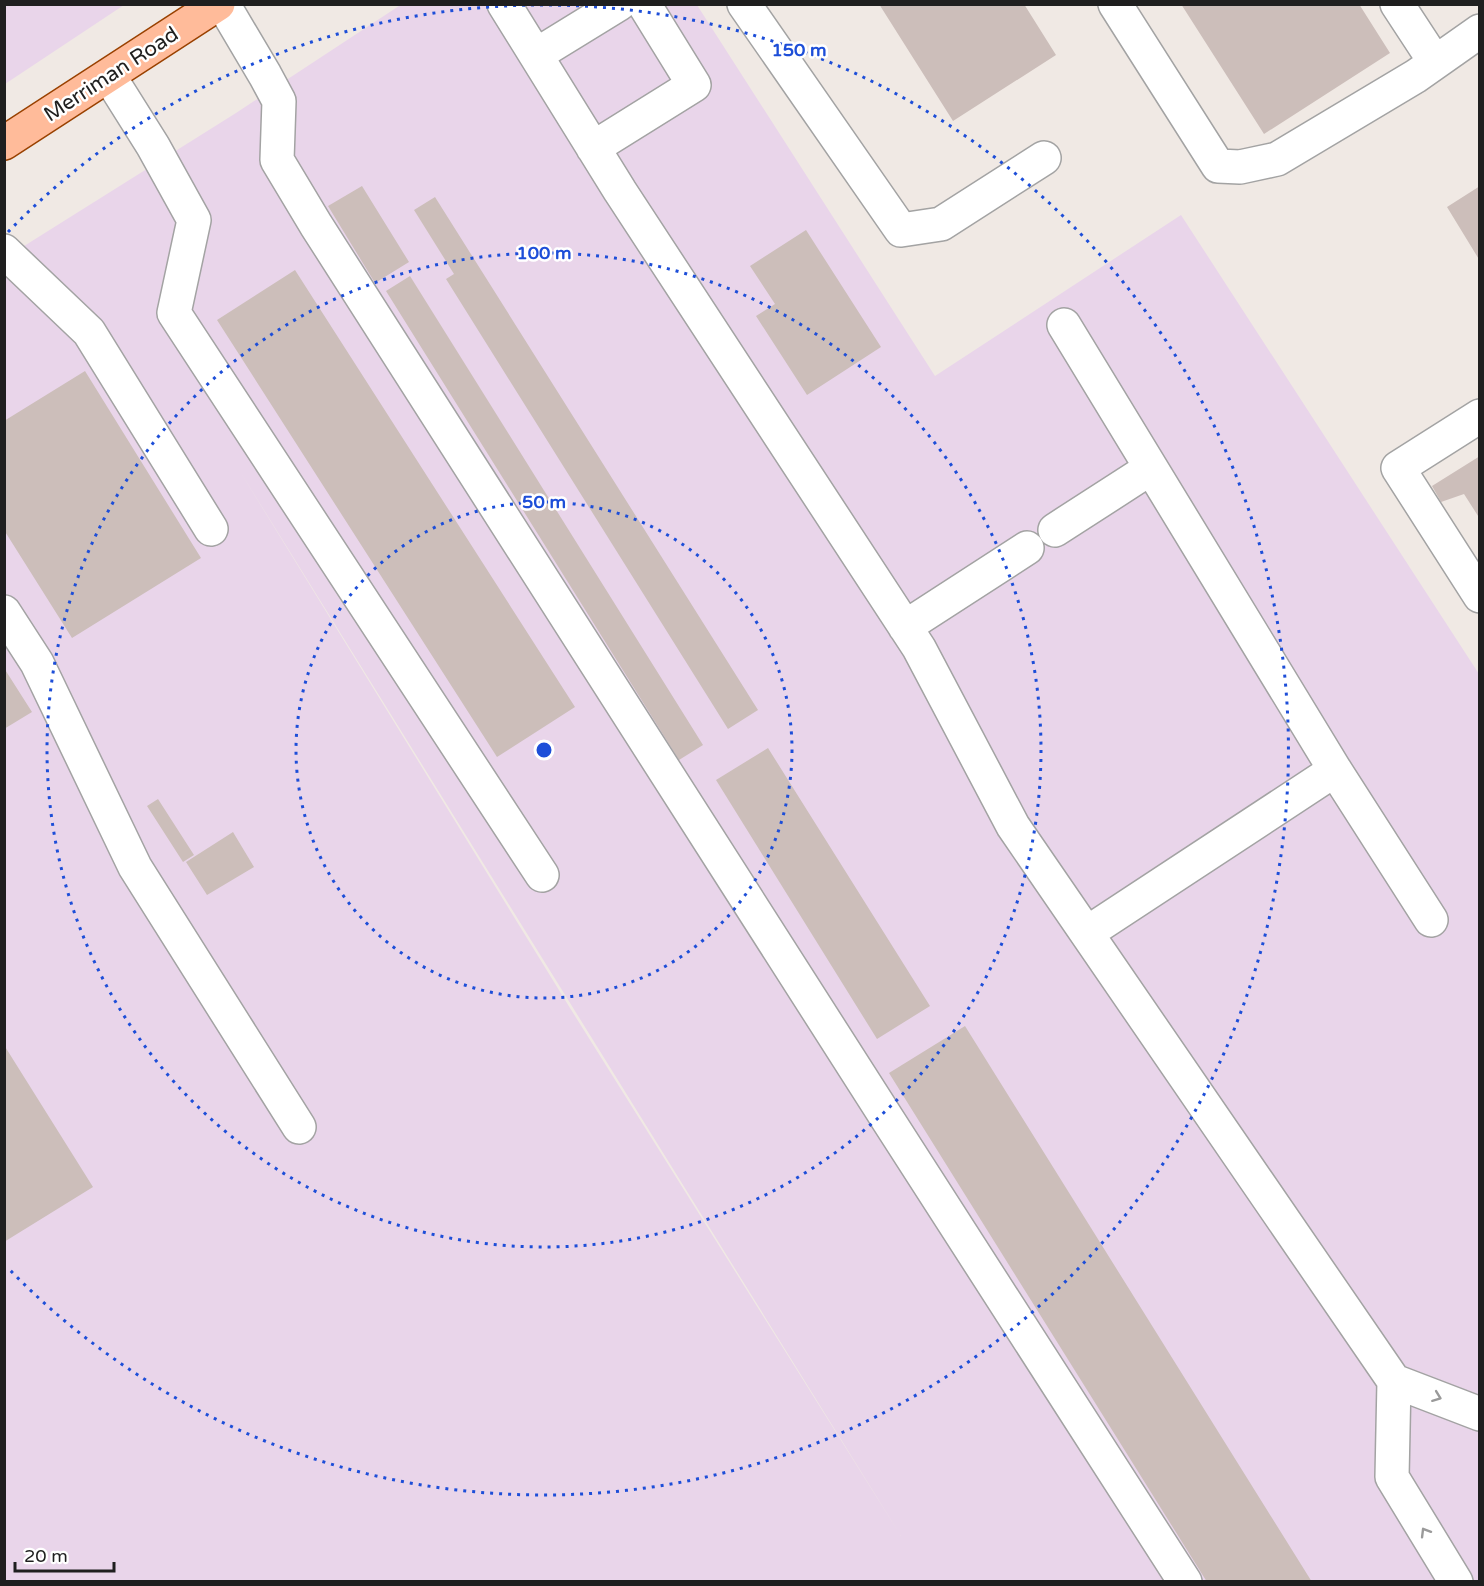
<svg xmlns="http://www.w3.org/2000/svg" width="1484" height="1586" viewBox="0 0 1484 1586" font-family="'Varela Round',sans-serif">
	<style>
		.industrial { fill: #e9d5ea; fill-rule: evenodd }
		.building { fill: #ccbeba }
		.lines { fill: none; stroke-linecap: round; stroke-linejoin: round }
		.minor-casing { stroke: #a3a3a3; stroke-width: 36 }
		.major-casing { stroke: #994100; stroke-width: 36 }
		.minor { stroke: #fff; stroke-width: 33 }
		.major { stroke: #ffbb9a; stroke-width: 33 }
		.oneway { stroke: #9a9a9a }
		.ring { fill: none; stroke: #1d4ed8; stroke-width: 3; stroke-dasharray: 3 6 }
		.labels { text-anchor: middle; stroke-width: 5; stroke-linejoin: round; paint-order: stroke }
		.street-label { font-size: 21px; fill: #1f1f1f; stroke: #fff }
		.centre { fill: #1d4ed8; stroke: #fff; stroke-width: 3 }
		.ring-label { font-size: 18px; text-anchor: middle; font-weight: bold; fill: #1d4ed8; stroke: #fff; stroke-width: 5; stroke-linejoin: round; paint-order: stroke }
	</style>
	<rect width="100%" height="100%" fill="#f0e9e4"/>
	<path class="industrial" d="M5 4H124V5L5 84Z
		M402 4 697 5 935 376 1181 215 1479 674V1581L5 1582V258L236 113ZM236 465 901 1536 570 1008Z"/>
	<path class="building" d="M879 4H1024L1056 55 953 121Z
		M1181 4H1359L1390 53 1264 134Z
		M362 186 409 262 375 283 328 206Z
		M1480 186V261L1447 207Z
		M435 197 758 710 728 729 446 279 454 274 414 210Z
		M806 230 881 347 807 395 756 316 775 304 750 266Z
		M295 270 575 707 497 757 217 320Z
		M410 276 703 745 679 760 386 291Z
		M85 371 201 558 72 638 4 530V421Z
		M1480 456V519L1464 494 1441 502 1432 486Z
		M4 668 32 712 4 729Z
		M768 748 930 1006 877 1039 716 780Z
		M158 799 194 855 183 862 147 806Z
		M233 832 254 867 207 895 186 862Z
		M965 1026 1312 1582H1207L889 1073Z
		M4 1045 93 1187 4 1242Z"/>
	<g class="lines">
		<defs>
			<path id="minor" d="M223 4 265 75 279 101 277 160 316 225 888 1120 1185 1582
				M504 4 620 191 919 648 1013 826 1394 1381 1480 1414
				M744 4 901 230 941 224 1044 158
				M1115 4 1218 166 1240 167 1277 159 1416 76 1480 31
				M1397 4 1435 62
				M536 55 619 4
				M109 76 153 146 194 220 174 313 542 875
				M593 148 694 85 644 4
				M4 251 89 332 211 529
				M1064 325 1335 770
				M1480 416 1398 468 1480 596
				M1055 530 1151 468
				M4 612 37 663 135 867 299 1127
				M905 627 1027 548
				M1087 933 1335 770 1431 920
				M1394 1381 1392 1477 1456 1582"/>
			<path id="major" d="M4 143 218 4"/>
		</defs>
		<use href="#minor" class="minor-casing"/>
		<use href="#major" class="major-casing"/>
		<use href="#minor" class="minor"/>
		<use href="#major" class="major"/>
	</g>
	<defs><path id="oneway-chevron" d="M-2-3.5L2.5 0L-2 3.5" fill="none" stroke-width="1.6" stroke-linecap="round" stroke-linejoin="round" transform="scale(1.5)"/></defs>
	<g class="oneway">
		<use href="#oneway-chevron" transform="translate(1437 1397) rotate(21)"/>
		<use href="#oneway-chevron" transform="translate(1425 1532) rotate(-121)"/>
	</g>
	<g class="ring">
		<circle cx="544" cy="750" r="248"/>
		<circle cx="544" cy="750" r="497"/>
		<path d="M8 232A745 745 0 1 1 8 1268"/>
	</g>
	<g class="labels">
		<g class="street-label">
			<text transform="translate(111 74) rotate(-33)" y="7">Merriman Road</text>
		</g>
	</g>
	<circle cx="544" cy="750" r="9" class="centre"/>
	<g class="ring-label">
		<text x="799" y="56">150 m</text>
		<text x="544" y="259">100 m</text>
		<text x="544" y="508">50 m</text>
	</g>
	<rect width="1484" height="1586" fill="none" stroke="#1f1f1f" stroke-width="12"/>
	<path d="M15 1562v9h99v-9" fill="none" stroke="#1f1f1f" stroke-width="3"/>
	<text x="24" y="1562" font-size="18" fill="#1f1f1f" stroke="#ffffff" stroke-width="4.5" paint-order="stroke">20 m</text>
</svg>
